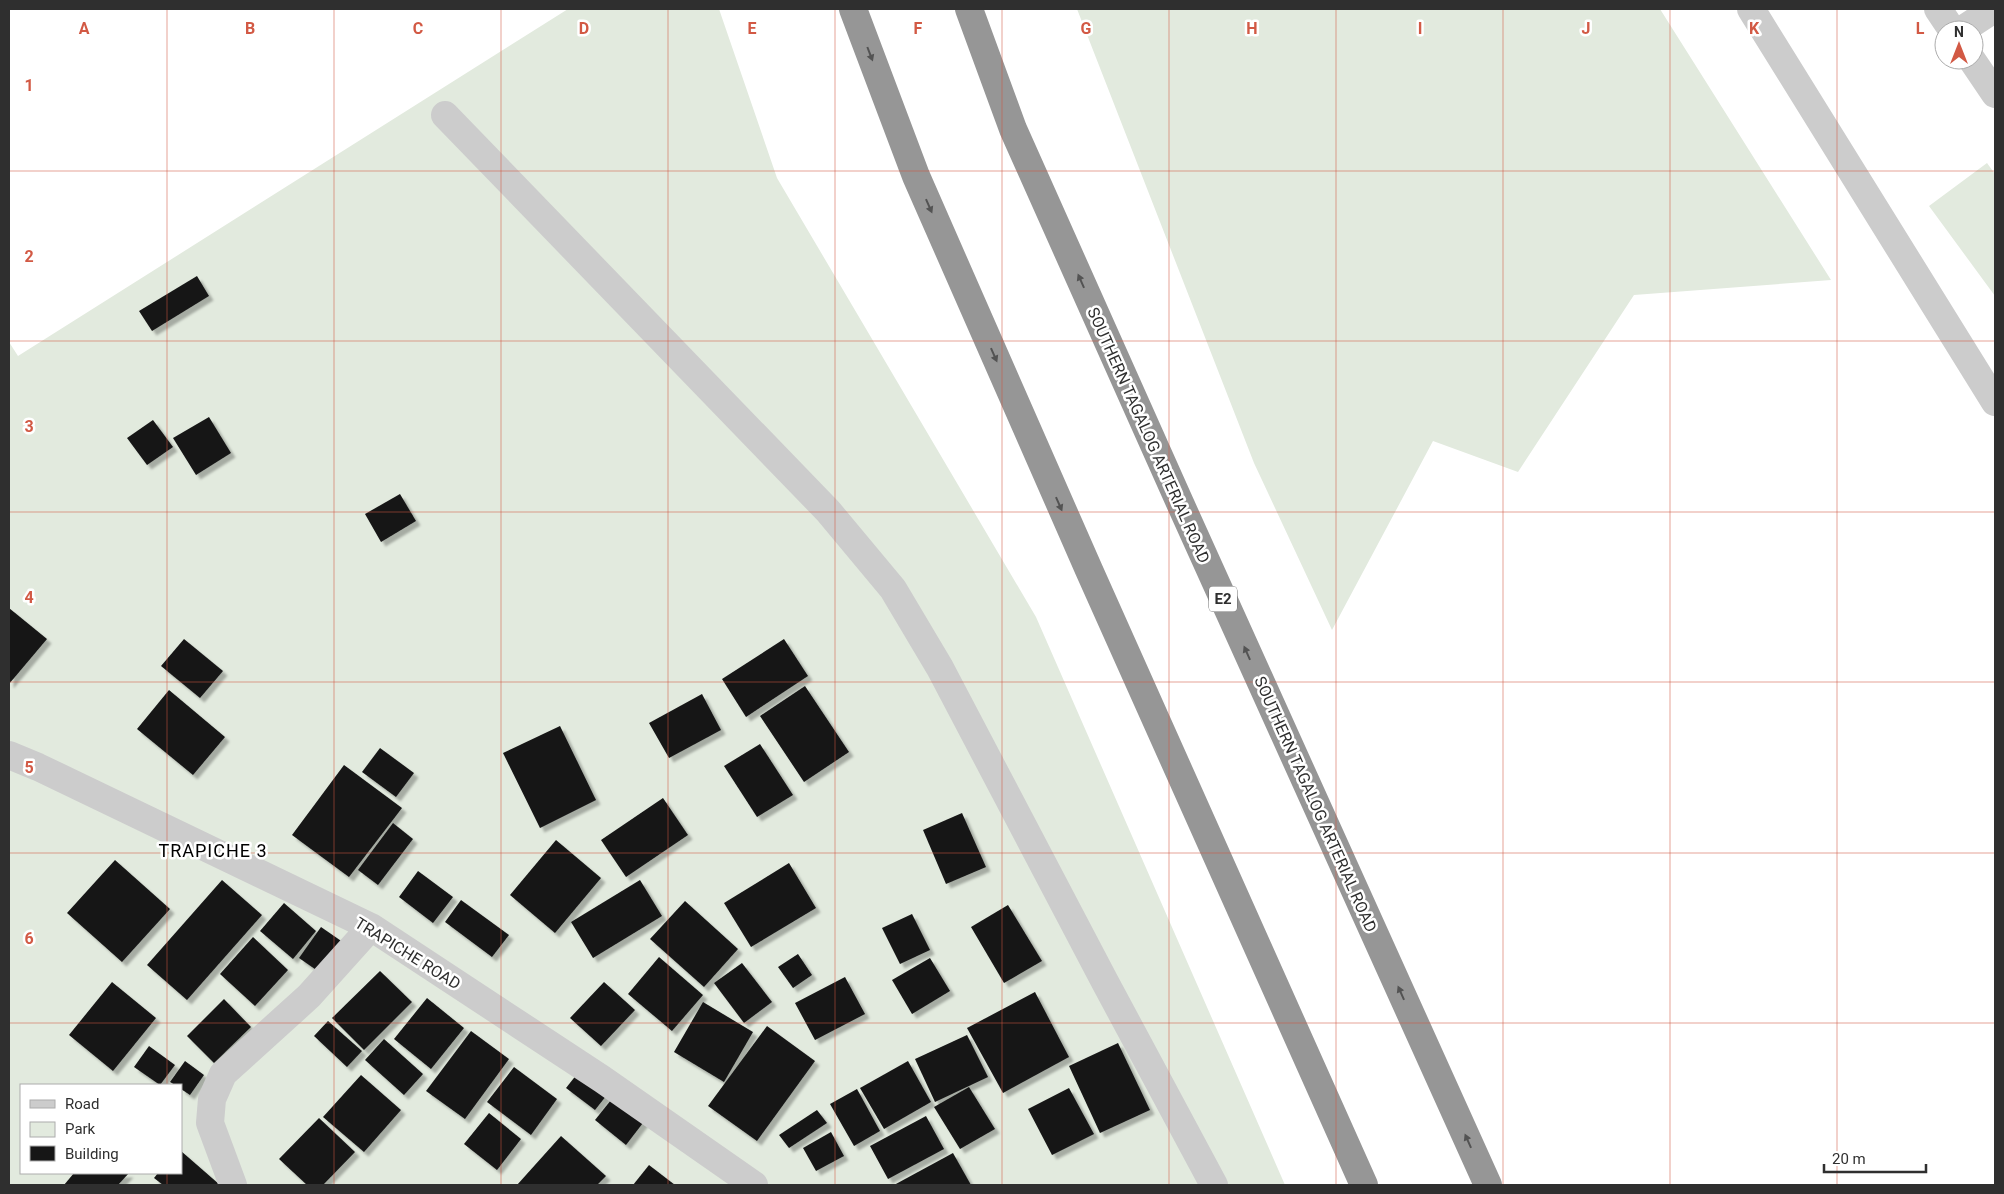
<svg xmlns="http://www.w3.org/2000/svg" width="2004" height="1194" viewBox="0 0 2004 1194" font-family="Roboto,sans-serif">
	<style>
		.green { fill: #e2eade; fill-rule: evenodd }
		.building { fill: #161616; filter: url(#shadow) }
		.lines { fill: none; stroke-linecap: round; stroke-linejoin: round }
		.minor { stroke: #ccc; stroke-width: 28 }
		.highway { stroke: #969696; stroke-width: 28 }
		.oneway { fill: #535353 }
		.grid { fill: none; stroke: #d25944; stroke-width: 1; stroke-opacity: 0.55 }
		.labels { text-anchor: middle; stroke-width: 5; stroke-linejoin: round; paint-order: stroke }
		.shield { fill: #fff; stroke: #6d6d6d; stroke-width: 1 }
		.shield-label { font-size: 15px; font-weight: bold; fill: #2f2f2f }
		.street-label { font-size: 16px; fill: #2f2f2f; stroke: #fff }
		.neighbourhood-label { font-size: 18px; letter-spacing: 1px; fill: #000; stroke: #fff }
		.grid-label { font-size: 16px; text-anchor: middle; font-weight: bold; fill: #d25944; stroke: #fff; stroke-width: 5; stroke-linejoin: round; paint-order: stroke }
	</style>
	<defs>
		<filter id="shadow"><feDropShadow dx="4.5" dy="4.5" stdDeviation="1" flood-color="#0004"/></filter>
	</defs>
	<rect width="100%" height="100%" fill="#fff"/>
	<path class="green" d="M568 9H719L777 178 1036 617 1285 1185H9V342L18 356ZM21 1085H181V1173H21Z
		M1077 9H1660L1831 280 1634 295 1518 472 1433 441 1332 630 1254 463Z
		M1987 163 1995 174V296L1929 206Z"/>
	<path class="building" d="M197 276 209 296 152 331 139 311Z
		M209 417 231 453 196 475 173 438Z
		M153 420 173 447 147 465 127 438Z
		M400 494 416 521 381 542 365 514Z
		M9 608 47 639 9 684Z
		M184 639 223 671 200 698 161 666Z
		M784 639 808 676 746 717 722 679Z
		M805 686 849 752 804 782 760 716Z
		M169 690 225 737 193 775 137 729Z
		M702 694 721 730 669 758 649 723Z
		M560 726 596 800 540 828 503 753Z
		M760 744 793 795 757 817 724 766Z
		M380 748 414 773 396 797 362 772Z
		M344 765 402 808 349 877 292 835Z
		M663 798 688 835 626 877 601 840Z
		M962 813 986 867 946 884 923 830Z
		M393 823 413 839 378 885 358 870Z
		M556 840 601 878 555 933 510 895Z
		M115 860 170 909 122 962 67 913Z
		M789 863 816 908 751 947 724 903Z
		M418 871 453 897 433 923 399 897Z
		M222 880 262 915 187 1000 147 965Z
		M640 880 662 916 593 958 571 922Z
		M461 900 509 935 492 957 445 922Z
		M685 901 738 949 704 987 650 939Z
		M284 903 316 931 293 959 260 931Z
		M1008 905 1042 961 1004 983 971 927Z
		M912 914 930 950 900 964 882 928Z
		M321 927 347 945 325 976 299 958Z
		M253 937 288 970 255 1006 220 974Z
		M798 954 812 975 793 988 778 967Z
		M659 957 703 995 672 1031 628 994Z
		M930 958 950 991 912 1014 892 980Z
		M742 963 772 1002 744 1023 714 983Z
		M380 971 412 1002 364 1050 332 1018Z
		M845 977 865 1014 815 1040 795 1003Z
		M112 982 156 1018 113 1071 69 1035Z
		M604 982 635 1010 601 1046 570 1018Z
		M1035 992 1069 1057 1003 1093 967 1028Z
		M427 998 464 1028 431 1069 394 1039Z
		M224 999 251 1027 214 1063 187 1036Z
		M703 1002 753 1032 724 1082 674 1052Z
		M328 1021 362 1051 347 1067 314 1036Z
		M767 1026 815 1061 757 1141 708 1106Z
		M471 1031 509 1059 465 1119 426 1091Z
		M967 1035 988 1077 935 1102 915 1059Z
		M384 1039 423 1074 404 1095 365 1060Z
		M1118 1043 1150 1110 1100 1133 1069 1066Z
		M149 1046 175 1065 160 1085 134 1067Z
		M185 1061 204 1075 190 1095 181 1089V1085H175L170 1082Z
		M908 1061 931 1102 884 1129 860 1088Z
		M514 1067 557 1099 531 1135 487 1102Z
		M581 1069 610 1091 595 1110 566 1088Z
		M361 1075 401 1110 364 1152 323 1117Z
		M969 1087 995 1129 960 1149 934 1107Z
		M1069 1088 1094 1134 1052 1155 1028 1109Z
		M857 1089 880 1131 854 1146 830 1104Z
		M615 1095 646 1119 626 1145 595 1120Z
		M817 1110 827 1123 789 1148 779 1135Z
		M489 1113 521 1139 497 1170 464 1144Z
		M926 1116 944 1149 888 1179 870 1146Z
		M319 1118 355 1152 323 1185H307L279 1159Z
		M831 1132 844 1156 816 1171 803 1148Z
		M561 1136 606 1176 597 1185H517Z
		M181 1151 220 1185H163L154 1178 158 1173H181Z
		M953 1153 971 1185H894Z
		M649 1165 675 1185H633Z
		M74 1173H129L118 1185H64Z"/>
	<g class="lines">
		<path class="minor" d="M1751 9 1995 402
			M1938 9 1952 30
			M1962 30 1994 9
			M1972 60 1995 94
			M445 115 828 511 893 589 940 668 1105 982 1214 1185
			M9 755 38 767 371 927 602 1079 754 1185
			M233 1185 210 1123 212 1099 223 1074 309 996 371 927"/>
		<path class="highway" d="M853 9 916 176 1089 570 1364 1185
			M969 9 1013 129 1180 503 1488 1185"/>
	</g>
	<defs><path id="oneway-solid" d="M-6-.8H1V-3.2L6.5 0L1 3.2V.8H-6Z" transform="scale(1.25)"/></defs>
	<g class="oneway">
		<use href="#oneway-solid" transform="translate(870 54) rotate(69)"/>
		<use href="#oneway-solid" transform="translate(929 206) rotate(66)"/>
		<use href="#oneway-solid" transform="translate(1081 281) rotate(-114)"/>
		<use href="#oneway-solid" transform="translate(994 355) rotate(66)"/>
		<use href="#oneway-solid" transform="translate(1059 504) rotate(66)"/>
		<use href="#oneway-solid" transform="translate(1247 653) rotate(-114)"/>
		<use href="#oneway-solid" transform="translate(1401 993) rotate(-114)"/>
		<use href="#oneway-solid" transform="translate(1468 1141) rotate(-114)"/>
	</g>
	<path class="grid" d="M167 9V1085M334 9V1185M501 9V1185M668 9V1185M835 9V1185M1002 9V1185M1169 9V1185M1336 9V1185M1503 9V1185M1670 9V1185M1837 9V1185M9 171H1995M9 341H1995M9 512H1995M9 682H1995M9 853H1995M9 1023H1995M167 1173V1185"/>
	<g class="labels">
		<rect class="shield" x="1209" y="586.5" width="28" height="25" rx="4"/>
		<g class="shield-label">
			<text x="1223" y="604">E2</text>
		</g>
		<g class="street-label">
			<text transform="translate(1149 435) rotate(66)" y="6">SOUTHERN TAGALOG ARTERIAL ROAD</text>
			<text transform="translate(1316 804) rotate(66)" y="6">SOUTHERN TAGALOG ARTERIAL ROAD</text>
			<text transform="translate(408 953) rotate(32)" y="6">TRAPICHE ROAD</text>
		</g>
		<g class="neighbourhood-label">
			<text x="213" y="857">TRAPICHE 3</text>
		</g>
	</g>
	<g class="grid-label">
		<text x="84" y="34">A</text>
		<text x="250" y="34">B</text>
		<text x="418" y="34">C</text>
		<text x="584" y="34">D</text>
		<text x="752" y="34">E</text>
		<text x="918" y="34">F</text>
		<text x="1086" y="34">G</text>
		<text x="1252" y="34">H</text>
		<text x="1420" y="34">I</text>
		<text x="1586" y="34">J</text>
		<text x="1754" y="34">K</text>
		<text x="1920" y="34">L</text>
		<text x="29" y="91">1</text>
		<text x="29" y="262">2</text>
		<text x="29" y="432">3</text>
		<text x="29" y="603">4</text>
		<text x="29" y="773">5</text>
		<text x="29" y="944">6</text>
	</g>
	<rect width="2004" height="1194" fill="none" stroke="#2f2f2f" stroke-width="20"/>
	<rect x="20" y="1084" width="162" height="90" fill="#ffffff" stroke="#acacac"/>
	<rect x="30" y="1100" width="25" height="8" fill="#cccccc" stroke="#acacac"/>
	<text x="65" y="1109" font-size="15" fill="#2f2f2f">Road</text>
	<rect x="30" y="1122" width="25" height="15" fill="#e2eade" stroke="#acacac"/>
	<text x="65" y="1134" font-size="15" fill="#2f2f2f">Park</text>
	<rect x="30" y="1146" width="25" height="15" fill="#161616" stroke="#acacac"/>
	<text x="65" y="1159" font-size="15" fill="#2f2f2f">Building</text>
	<g transform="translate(1959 45)"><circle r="24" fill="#ffffff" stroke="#acacac"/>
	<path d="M0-4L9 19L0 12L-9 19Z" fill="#d25944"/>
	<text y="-8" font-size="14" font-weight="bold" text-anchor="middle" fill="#2f2f2f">N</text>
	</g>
	<path d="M1824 1164v8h102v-8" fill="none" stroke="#2f2f2f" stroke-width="2.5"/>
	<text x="1832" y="1164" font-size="15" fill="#2f2f2f" stroke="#ffffff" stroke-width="4" paint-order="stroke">20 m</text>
</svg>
